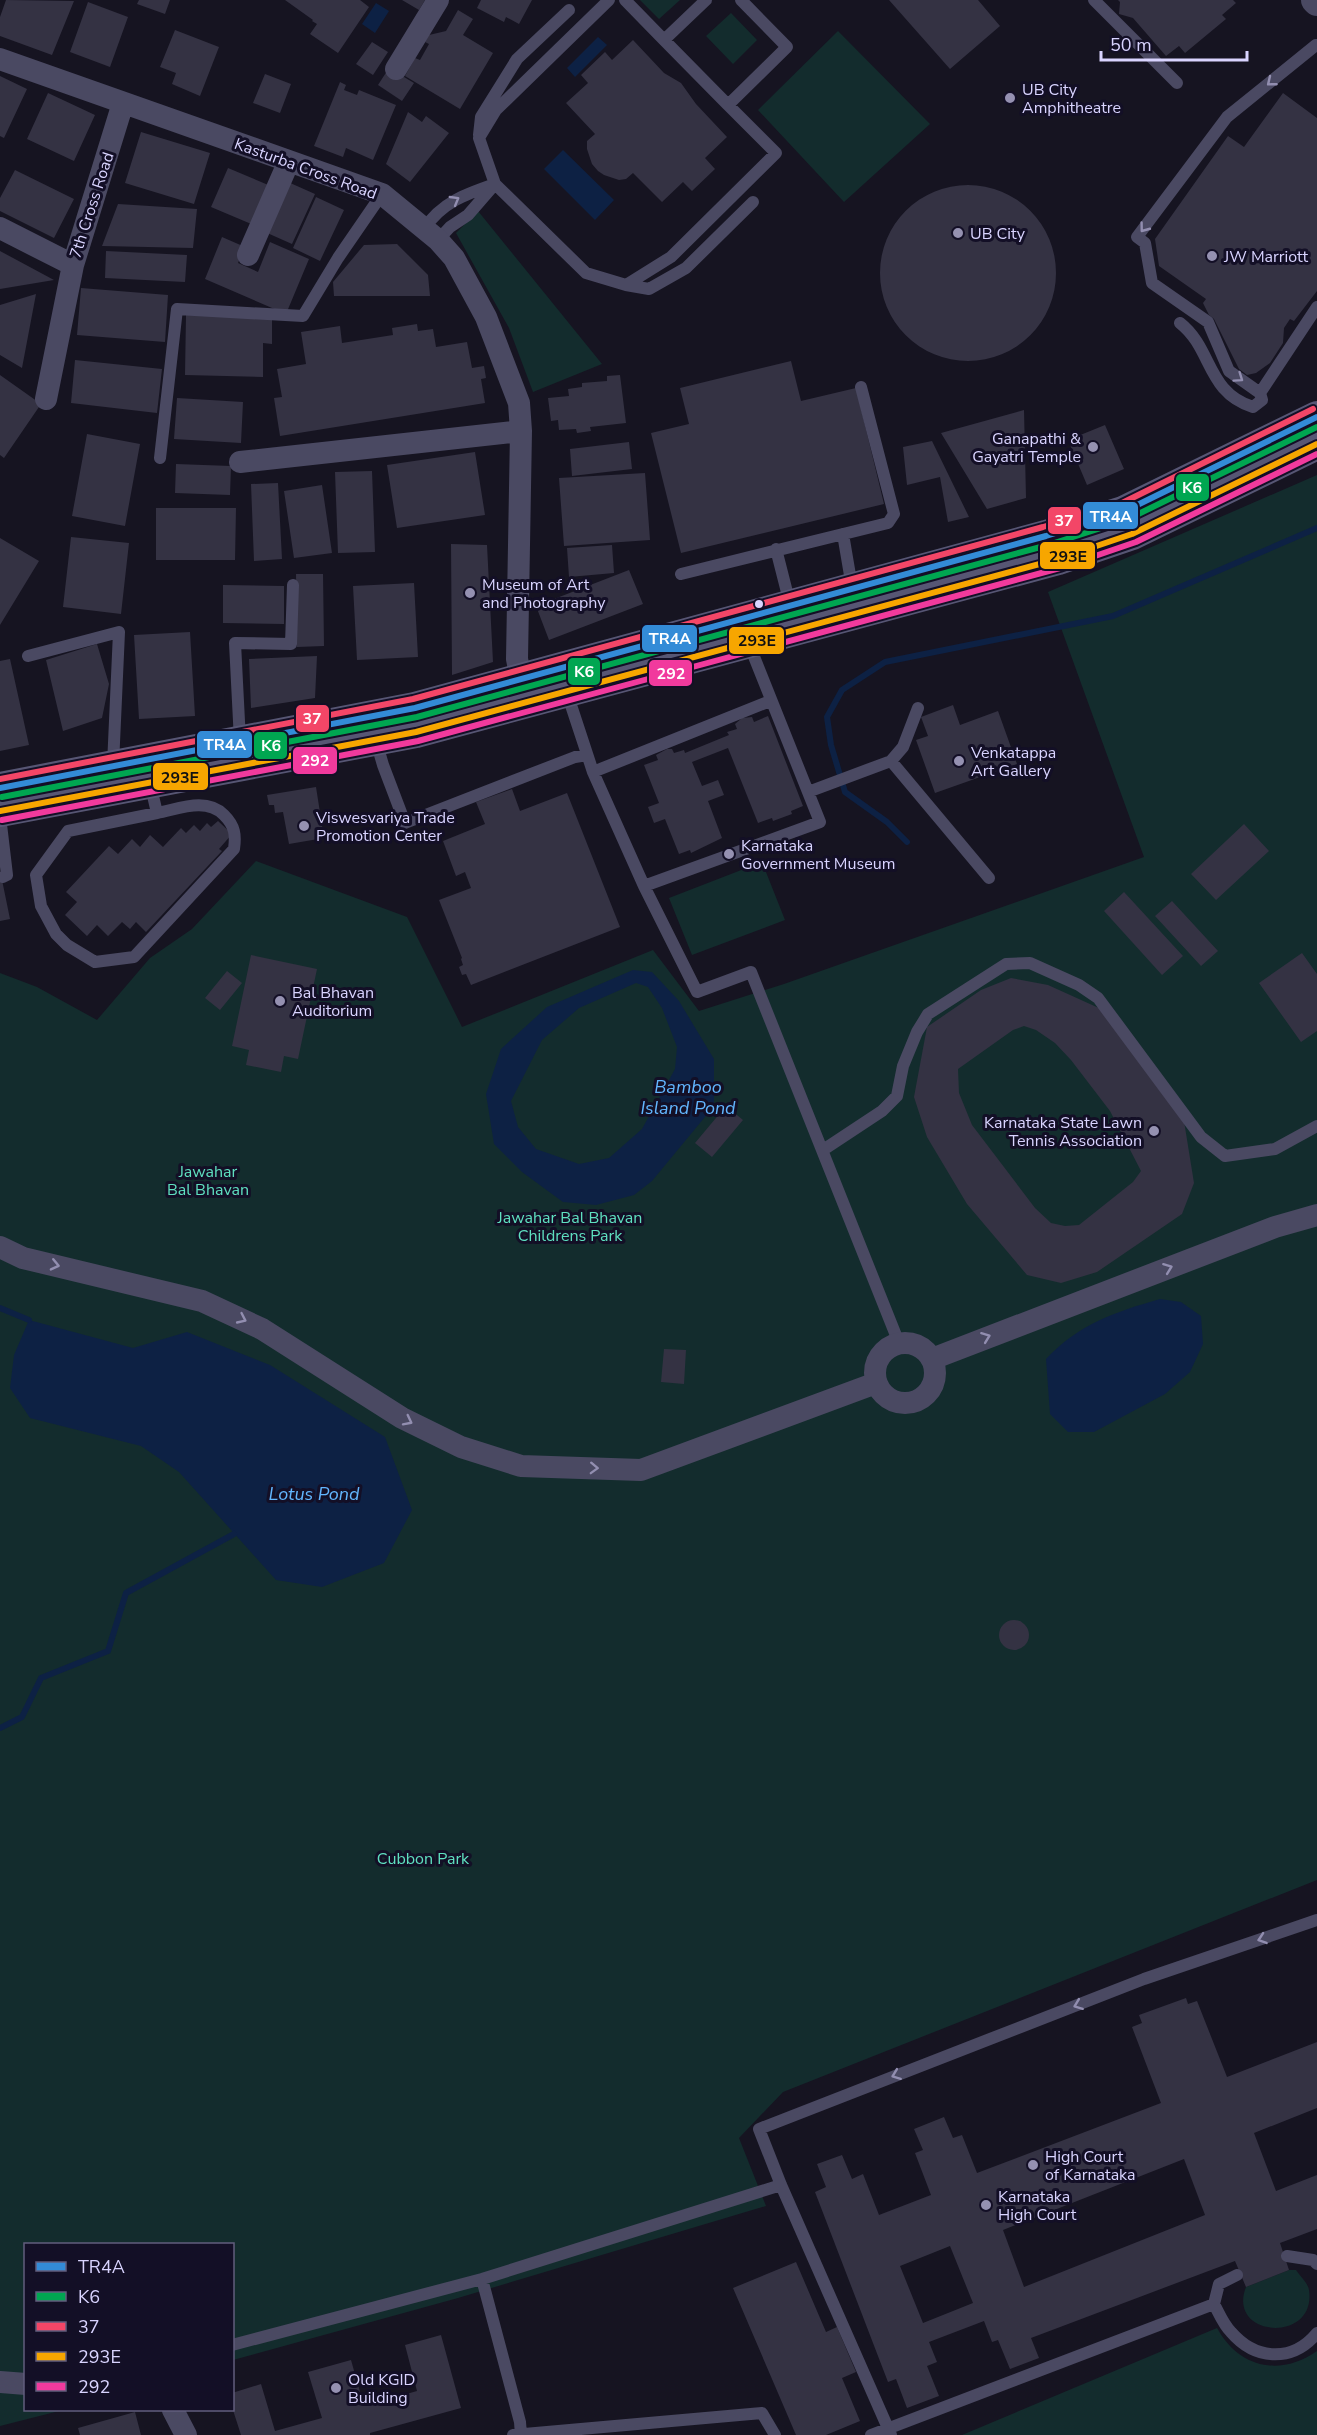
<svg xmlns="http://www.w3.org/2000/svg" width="1317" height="2435" viewBox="0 0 1317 2435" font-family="'Nunito Sans',sans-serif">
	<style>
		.green { fill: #132c2d }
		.water { fill: #0d2144; fill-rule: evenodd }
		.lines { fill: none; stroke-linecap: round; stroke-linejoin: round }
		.stream { stroke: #0d2144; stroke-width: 6 }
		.building { fill: #343243; fill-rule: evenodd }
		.service { stroke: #4a4962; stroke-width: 12 }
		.minor { stroke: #4a4962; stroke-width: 22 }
		.tertiary { stroke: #4a4962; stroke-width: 28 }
		.secondary { stroke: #575674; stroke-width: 32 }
		.bus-1-casing { stroke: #130f26; stroke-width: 10 }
		.bus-2-casing { stroke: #130f26; stroke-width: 10 }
		.bus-3-casing { stroke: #130f26; stroke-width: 10 }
		.bus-4-casing { stroke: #130f26; stroke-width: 10 }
		.bus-5-casing { stroke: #130f26; stroke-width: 10 }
		.bus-1 { stroke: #338bd7; stroke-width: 6 }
		.bus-2 { stroke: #00a651; stroke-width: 6 }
		.bus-3 { stroke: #f34667; stroke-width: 6 }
		.bus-4 { stroke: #f7a600; stroke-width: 6 }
		.bus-5 { stroke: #f13a9d; stroke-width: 6 }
		.oneway { stroke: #928eb0 }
		.poi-dot { fill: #9591b1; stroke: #130f26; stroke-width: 2 }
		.bus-dot { fill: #d9d4ff; stroke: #130f26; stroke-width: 2 }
		.labels { text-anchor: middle; stroke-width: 6; stroke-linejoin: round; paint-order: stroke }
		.poi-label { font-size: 16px; fill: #d9d4ff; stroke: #130f26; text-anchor: start }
		.street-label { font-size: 16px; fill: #d9d4ff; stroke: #130f26 }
		.park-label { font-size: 16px; fill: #5fe0c0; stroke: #130f26 }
		.water-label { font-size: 18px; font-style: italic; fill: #62b6ff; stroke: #130f26 }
		.line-badge { stroke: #130f26; stroke-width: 2 }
		.badge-label { font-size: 16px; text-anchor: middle; font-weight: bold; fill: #fff }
		.pale-badge-label { font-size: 16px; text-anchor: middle; font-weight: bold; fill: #111 }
	</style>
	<rect width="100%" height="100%" fill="#161421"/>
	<path class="green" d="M640 0H680L659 19Z
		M731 13 757 40 733 64 706 36Z
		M838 31 930 124 844 202 758 110Z
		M478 211 602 364 533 392 509 328 456 233Z
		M1317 475V1880L783 2092 739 2138 766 2206 458 2298 233 2360 232 2244H26V2410H63L0 2426V973L37 987 97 1020 150 958 192 929 256 861 407 917 462 1027 653 950 699 1011 784 984 1144 857 1048 592Z
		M762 862 785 920 692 955 669 898Z
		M1289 2270H1296C1300 2276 1308 2283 1309 2290 1317 2344 1226 2338 1246 2287Z
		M1217 2328C1239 2368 1280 2377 1317 2351V2435H962Z"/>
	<path class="water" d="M376 3 389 11 375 33 362 24Z
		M598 37 607 45 575 77 567 68Z
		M563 150 614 200 595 220 544 169Z
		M633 970 652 972 679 1001 714 1059V1106L652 1181 634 1195 596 1205 563 1202 522 1172 494 1144 486 1094 501 1049 547 1007ZM636 983 648 987 662 1008 677 1047 675 1069 642 1129 609 1158 579 1164 536 1149 518 1127 511 1101 542 1040 579 1008Z
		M1160 1299 1181 1302 1201 1316 1203 1344 1190 1372 1165 1394 1094 1432H1068L1050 1414 1046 1359C1079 1324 1115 1312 1160 1299Z
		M29 1320 133 1348 187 1332 270 1365 385 1437 412 1510 384 1563 322 1587 276 1580 179 1472 141 1446 30 1418 10 1388 14 1355Z"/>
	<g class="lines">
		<path class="stream" d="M907 842 887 822 845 792 831 745 827 717 842 690 885 662 1113 616 1317 528
			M0 1308 29 1320
			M0 1728 22 1717 41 1678 108 1651 126 1593 234 1534"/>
	</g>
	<path class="building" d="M6 0 74 1 52 55 0 36V17Z
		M139 0H170L165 14 137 4Z
		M285 0H360L369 7 338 53 310 34 317 24 312 21 313 20Z
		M402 0H425L419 10Z
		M481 0H532L519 24 506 17 504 22 477 8Z
		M889 0H978L1000 26 950 69Z
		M1118 0H1233L1236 3 1222 15 1226 19 1185 53 1179 46 1166 56 1133 18 1119 14 1120 2Z
		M88 2 128 17 110 67 70 52Z
		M458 10 473 19 463 35 493 53 460 109 405 76 415 58 420 60 429 44 425 42 429 35 446 31Z
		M175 30 219 47 200 96 172 84 176 73 160 67Z
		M633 40 664 73 681 83 696 104 727 137 705 158 715 169 692 191 683 182 662 202 633 173 626 179 619 180 604 175 598 171 592 164 587 149V141L595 134 566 103 588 83 581 75 605 52 612 60Z
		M372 42 388 52 373 75 356 64Z
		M389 68 414 83 402 101 378 85Z
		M265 74 291 84 280 113 253 103Z
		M0 76 27 89 4 138 0 136Z
		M340 82 346 85 344 90 357 95 359 90 396 105 373 160 346 148 343 157 314 146Z
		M48 93 95 115 74 161 27 139Z
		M1283 93 1317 118V291L1294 321 1290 319 1284 328 1283 343 1270 363 1256 373 1247 375 1239 369 1214 319 1209 315 1203 303 1206 299 1159 266 1155 239 1228 136 1244 147Z
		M408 112 422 122 426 116 449 133 410 182 386 164Z
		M141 132 210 153 194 204 125 183Z
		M228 168 273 187 256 226 211 207Z
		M15 170 74 199 54 238 0 211V198Z
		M288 182 315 194 292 244 265 232Z
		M880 273a88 88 0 1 1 176 0a88 88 0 1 1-176 0Z
		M316 197 344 210 320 261 293 248Z
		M118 204 197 209 193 248 102 246Z
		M222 237 245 247 238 263 258 272 270 242 309 259 286 314 205 279Z
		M397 244 428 275 430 296H334L333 282 364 245Z
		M0 251 54 280 0 289Z
		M106 251 187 255 185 282 105 278Z
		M81 288 168 295 165 342 77 335Z
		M36 294 22 368 0 355V305Z
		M186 315 272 317V344L263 343V377L185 375Z
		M417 324 418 331 433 329 436 347 467 342 472 368 484 366 486 378 481 379 485 403 280 436 274 398 282 397 277 369 306 364 301 332 340 326 342 343 393 335 392 328Z
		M75 360 162 369 157 413 71 403Z
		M791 361 801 401 856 388 884 504 681 553 651 433 689 424 680 388Z
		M0 375 41 404 4 458 0 455Z
		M620 375 626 423 590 427 591 431 577 433 576 429 559 430 558 420 551 421 548 398 569 396 568 389 582 387V383L607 381V376Z
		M177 398 243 402 241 443 174 439Z
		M1024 410 1026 498 987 509 941 433Z
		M1105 425 1124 469 1087 485 1068 440Z
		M87 434 140 444 125 526 72 516Z
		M932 441 969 517 948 522 940 477 907 485 903 447Z
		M629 442 632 469 572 476 570 449Z
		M475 452 485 515 397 528 387 465Z
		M176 464 231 466 230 495 175 493Z
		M372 471 375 552 338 553 335 472Z
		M645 473 650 540 564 546 559 478Z
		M278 483 282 559 254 561 251 484Z
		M322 485 332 553 294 558 284 491Z
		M156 508H236L235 560H156Z
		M71 537 129 543 121 614 63 607Z
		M0 538 39 561 0 625Z
		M451 544 487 545 493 662 452 675Z
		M612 545 614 573 569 577 567 548Z
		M629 570 643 604 549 640 536 606Z
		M296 574H323L324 646 297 647Z
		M414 583 418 657 357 660 353 586Z
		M223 585 284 586V624L223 623Z
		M190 632 195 716 139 719 134 635Z
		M97 644 109 684 102 718 63 731 46 660Z
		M317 656 315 698 251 708 249 659Z
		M10 659 29 745 0 751V661Z
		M953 705 960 725 998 711 1017 764 935 793 916 740 928 736 921 717Z
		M768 716 803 806 791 811 792 814 773 821 772 818 758 823 728 748 692 762 702 786 718 780 724 795 708 801 722 838 691 853 690 850 679 854 665 819 654 823 648 807 659 803 644 765 658 760 656 755 667 749H672L674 753 684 750 685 753 729 735 727 732 737 729 735 724 742 718 752 717 754 722Z
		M316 787 324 838 289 844 283 812 275 813 274 805H269L267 795Z
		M512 789 520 811 567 793 620 927 471 985 466 974 462 975 459 967 463 965 461 959 462 958 439 900 471 888 465 872 456 876 443 841 485 824 476 802Z
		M218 821 232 834 219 849 222 851 146 932 136 922 130 929 122 922 108 936 97 925 87 936 65 915 77 902 66 892 109 846 118 854 132 839 140 847 150 835 163 847 181 828 186 833 194 825 200 831 207 823 211 827Z
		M1244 824 1269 851 1216 900 1191 874Z
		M1 875 10 919 0 921V876Z
		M1124 892 1183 956 1162 975 1104 911Z
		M1172 901 1218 951 1201 966 1155 916Z
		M1302 953 1317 974V1031L1301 1042 1259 983Z
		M251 955 317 969 298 1059 284 1056 281 1072 246 1065 249 1050 232 1046Z
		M227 971 242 983 220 1010 205 998Z
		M1011 978 1048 985 1101 1009 1184 1121 1194 1183 1182 1214 1097 1272 1061 1283 1027 1275 967 1204 927 1137 914 1097 927 1027 981 990ZM1024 1026 1036 1030 1055 1043 1071 1060 1110 1111 1141 1171 1133 1182 1079 1225 1065 1226 1051 1223 1035 1208 972 1125 959 1093 958 1069 1013 1030Z
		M726 1106 743 1120 712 1157 695 1143Z
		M664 1349 686 1350 684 1384 661 1382Z
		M999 1635a15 15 0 1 1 30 0a15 15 0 1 1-30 0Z
		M1186 1998 1188 2004 1197 2001 1227 2077 1317 2042V2108L1254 2133 1276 2191 1317 2175V2229L1280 2243 1289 2270 1246 2287 1235 2261 1031 2338 1039 2358 1010 2369 998 2340 992 2342 984 2321 929 2342 937 2362 927 2366 939 2396 907 2408 896 2379 888 2382 815 2192 826 2187 817 2164 842 2155 852 2179 863 2174 879 2215 931 2195 915 2153 923 2150 914 2129 944 2117 953 2138 962 2135 977 2173 1161 2103 1132 2027 1142 2023 1139 2015ZM1184 2159 1205 2215 1024 2287 1003 2230ZM950 2246 973 2303 923 2323 900 2266Z
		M796 2262 826 2332 837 2327 856 2372 842 2378 860 2421 826 2435H796L733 2288Z
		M441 2335 461 2408 370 2433V2435H241L232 2407V2393L261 2384 275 2431 322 2418 308 2372 351 2360 364 2406 417 2391 405 2345Z
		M135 2412 141 2435H80L78 2428Z"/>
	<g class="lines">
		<path class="service" d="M609 0 496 110 479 138 495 184 586 273 626 285 671 257 776 153 728 105 787 47 741 0
			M625 0 664 40 706 0
			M1094 0 1177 83
			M664 40 728 105
			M1316 45 1227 117 1137 237 1145 243 1152 283 1208 322 1229 371 1260 393 1317 307
			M479 135 481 117 517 59 569 10
			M424 229C442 202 466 194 495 184
			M438 240 450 227 468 215 494 185
			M626 285 649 289 686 268 753 202
			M1180 323C1213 349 1206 392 1253 407L1262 400 1260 393
			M160 458 177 309 303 316 338 258 382 194
			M843 534 852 587
			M776 549 790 604
			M681 574 888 523 894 514 861 387
			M28 656 119 632 113 765
			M567 693 593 772 644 886 697 992 751 972 899 1343
			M240 741 235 643 291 644 293 585
			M376 741 383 765 405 823 575 757 587 755
			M891 761 989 878
			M593 772 770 701
			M150 783 157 813 68 831 36 875 41 906 56 934 67 945 95 962 134 957 234 849C236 835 235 826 224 815 206 797 179 809 157 813
			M808 792 891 761 903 747 918 708
			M0 816 7 875 3 877
			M644 886 820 822 749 644
			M823 1150 882 1111 897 1096 903 1066 917 1032 928 1014 1006 964 1030 963 1079 985 1098 998 1201 1137 1225 1156 1275 1149 1317 1126
			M1287 2256 1313 2260 1317 2264
			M482 2279 520 2422 521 2435
			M1214 2304C1219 2313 1223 2324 1231 2332 1256 2361 1293 2362 1317 2333
			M232 2345 482 2279 781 2185
			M513 2435 762 2413 775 2435
			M871 2435 1214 2304 1219 2284 1237 2275
			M891 2435 781 2185 759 2129 1144 1979 1317 1920"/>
		<path class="minor" d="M0 59 382 194 438 240 454 258 486 317 519 403 521 431 517 659 521 679
			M396 69 438 0
			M0 228 73 265 123 103
			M248 255 289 161
			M46 399 73 265
			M240 462 521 431
			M0 1247 23 1258 202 1301 262 1329 402 1418 461 1447 521 1466 641 1470 876 1383
			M875 1373a30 30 0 1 1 60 0a30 30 0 1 1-60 0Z
			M932 1359 1275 1227 1317 1215
			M0 2382 26 2384
			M173 2410 186 2435"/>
		<path class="tertiary" d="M1315 0 1317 2"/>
		<path class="secondary" d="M0 788 415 708 1046 536 1123 512 1317 417
			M0 811 416 732 1058 559 1132 534 1317 444"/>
		<defs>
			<path id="bus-1" d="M0 788 415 708 1046 536 1123 512 1317 417"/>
			<path id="bus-2" d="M2 797 417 717 1048 545 1126 520 1317 427"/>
			<path id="bus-3" d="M0 779 413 699 1043 527 1120 504 1313 409"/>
			<path id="bus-4" d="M0 811 416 732 1058 559 1132 534 1317 444"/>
			<path id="bus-5" d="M2 820 418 741 1060 568 1136 542 1317 454"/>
		</defs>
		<use href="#bus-1" class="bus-1-casing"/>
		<use href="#bus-2" class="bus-2-casing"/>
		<use href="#bus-3" class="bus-3-casing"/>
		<use href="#bus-4" class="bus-4-casing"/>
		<use href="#bus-5" class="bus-5-casing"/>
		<use href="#bus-1" class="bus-1"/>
		<use href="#bus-2" class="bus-2"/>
		<use href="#bus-3" class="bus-3"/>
		<use href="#bus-4" class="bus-4"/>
		<use href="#bus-5" class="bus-5"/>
	</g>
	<defs><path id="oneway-chevron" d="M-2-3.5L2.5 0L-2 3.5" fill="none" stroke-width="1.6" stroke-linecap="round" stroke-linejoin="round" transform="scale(1.5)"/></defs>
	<g class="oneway">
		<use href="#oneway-chevron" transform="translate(1271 82) rotate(141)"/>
		<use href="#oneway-chevron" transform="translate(455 200) rotate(-30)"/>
		<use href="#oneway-chevron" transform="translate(1144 228) rotate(127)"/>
		<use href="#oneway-chevron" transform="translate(1239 378) rotate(35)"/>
		<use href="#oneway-chevron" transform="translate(55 1265) rotate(13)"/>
		<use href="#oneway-chevron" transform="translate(1168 1268) rotate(-21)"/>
		<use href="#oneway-chevron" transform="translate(242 1319) rotate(25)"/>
		<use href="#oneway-chevron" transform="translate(986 1337) rotate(-21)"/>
		<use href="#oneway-chevron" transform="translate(408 1421) rotate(27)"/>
		<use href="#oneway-chevron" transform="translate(594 1468) rotate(2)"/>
		<use href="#oneway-chevron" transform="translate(1262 1939) rotate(161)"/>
		<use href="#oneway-chevron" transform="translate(1078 2005) rotate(159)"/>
		<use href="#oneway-chevron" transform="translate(896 2075) rotate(159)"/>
	</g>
	<g class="poi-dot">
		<circle cx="1010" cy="98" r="6"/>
		<circle cx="958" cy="233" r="6"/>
		<circle cx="1212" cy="256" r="6"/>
		<circle cx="1093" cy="447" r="6"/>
		<circle cx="470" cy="593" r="6"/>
		<circle cx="959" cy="761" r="6"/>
		<circle cx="304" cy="826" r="6"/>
		<circle cx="729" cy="854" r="6"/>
		<circle cx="280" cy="1001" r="6"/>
		<circle cx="1154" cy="1131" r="6"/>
		<circle cx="1033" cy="2165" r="6"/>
		<circle cx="986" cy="2205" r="6"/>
		<circle cx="336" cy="2388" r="6"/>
	</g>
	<circle class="bus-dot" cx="759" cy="604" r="5"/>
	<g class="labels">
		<g class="poi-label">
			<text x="1022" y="95">UB City<tspan x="1022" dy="18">Amphitheatre</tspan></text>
			<text x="970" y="239">UB City</text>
			<text x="1224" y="262">JW Marriott</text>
			<text x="1081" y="444" text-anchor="end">Ganapathi &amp;<tspan x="1081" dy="18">Gayatri Temple</tspan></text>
			<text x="482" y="590">Museum of Art<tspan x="482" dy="18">and Photography</tspan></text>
			<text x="971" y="758">Venkatappa<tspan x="971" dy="18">Art Gallery</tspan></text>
			<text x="316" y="823">Viswesvariya Trade<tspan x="316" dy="18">Promotion Center</tspan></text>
			<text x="741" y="851">Karnataka<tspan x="741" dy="18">Government Museum</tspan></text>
			<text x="292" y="998">Bal Bhavan<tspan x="292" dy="18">Auditorium</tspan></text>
			<text x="1142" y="1128" text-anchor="end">Karnataka State Lawn<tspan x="1142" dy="18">Tennis Association</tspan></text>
			<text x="1045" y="2162">High Court<tspan x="1045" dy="18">of Karnataka</tspan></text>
			<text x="998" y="2202">Karnataka<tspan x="998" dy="18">High Court</tspan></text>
			<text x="348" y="2385">Old KGID<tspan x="348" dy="18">Building</tspan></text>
		</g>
		<g class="street-label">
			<text transform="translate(306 168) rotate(20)" y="6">Kasturba Cross Road</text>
			<text transform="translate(91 205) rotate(-72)" y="6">7th Cross Road</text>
		</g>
		<g class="park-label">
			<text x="208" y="1177">Jawahar<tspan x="208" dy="18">Bal Bhavan</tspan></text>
			<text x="570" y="1223">Jawahar Bal Bhavan<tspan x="570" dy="18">Childrens Park</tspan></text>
			<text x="423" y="1864">Cubbon Park</text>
		</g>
		<g class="water-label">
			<text x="688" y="1093">Bamboo<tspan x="688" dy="21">Island Pond</tspan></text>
			<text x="314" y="1500">Lotus Pond</text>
		</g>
	</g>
	<g class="line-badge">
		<rect x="1175" y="473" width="35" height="29" rx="6" fill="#00a651"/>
		<rect x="1082" y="501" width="57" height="29" rx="6" fill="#338bd7"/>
		<rect x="1047" y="506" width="35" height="29" rx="6" fill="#f34667"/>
		<rect x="1039" y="541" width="57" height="29" rx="6" fill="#f7a600"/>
		<rect x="641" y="624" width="57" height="29" rx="6" fill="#338bd7"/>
		<rect x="728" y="626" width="57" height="29" rx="6" fill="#f7a600"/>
		<rect x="567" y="657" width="34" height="29" rx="6" fill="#00a651"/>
		<rect x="648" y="659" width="45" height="28" rx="6" fill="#f13a9d"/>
		<rect x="295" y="704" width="35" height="29" rx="6" fill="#f34667"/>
		<rect x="196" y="730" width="57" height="29" rx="6" fill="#338bd7"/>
		<rect x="253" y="731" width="35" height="29" rx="6" fill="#00a651"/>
		<rect x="292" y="746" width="46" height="29" rx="6" fill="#f13a9d"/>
		<rect x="152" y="762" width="57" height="29" rx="6" fill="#f7a600"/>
	</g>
	<g class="badge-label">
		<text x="1192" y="493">K6</text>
		<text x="1111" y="522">TR4A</text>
		<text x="1064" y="526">37</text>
		<text x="670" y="644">TR4A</text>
		<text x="584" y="677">K6</text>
		<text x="671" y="679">292</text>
		<text x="312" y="724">37</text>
		<text x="225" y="750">TR4A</text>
		<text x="271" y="751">K6</text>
		<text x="315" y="766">292</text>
	</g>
	<g class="pale-badge-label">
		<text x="1068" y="562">293E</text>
		<text x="757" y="646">293E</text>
		<text x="180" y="783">293E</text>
	</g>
	<rect x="24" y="2243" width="210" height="168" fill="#130f26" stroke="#625e7d" stroke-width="1.5"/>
	<rect x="36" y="2262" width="30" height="9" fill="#338bd7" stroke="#625e7d" stroke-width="1.5"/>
	<text x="78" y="2273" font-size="18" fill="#d9d4ff">TR4A</text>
	<rect x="36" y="2292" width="30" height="9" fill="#00a651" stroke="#625e7d" stroke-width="1.5"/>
	<text x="78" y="2303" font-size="18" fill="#d9d4ff">K6</text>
	<rect x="36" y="2322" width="30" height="9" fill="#f34667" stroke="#625e7d" stroke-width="1.5"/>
	<text x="78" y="2333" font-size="18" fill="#d9d4ff">37</text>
	<rect x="36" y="2352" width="30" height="9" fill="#f7a600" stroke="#625e7d" stroke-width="1.5"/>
	<text x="78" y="2363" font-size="18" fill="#d9d4ff">293E</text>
	<rect x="36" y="2382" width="30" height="9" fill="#f13a9d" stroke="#625e7d" stroke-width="1.5"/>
	<text x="78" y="2393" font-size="18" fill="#d9d4ff">292</text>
	<path d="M1101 51v9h146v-9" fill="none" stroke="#d9d4ff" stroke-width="3"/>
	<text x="1110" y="51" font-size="18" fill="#d9d4ff" stroke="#130f26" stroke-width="4.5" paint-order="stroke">50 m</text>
</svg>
